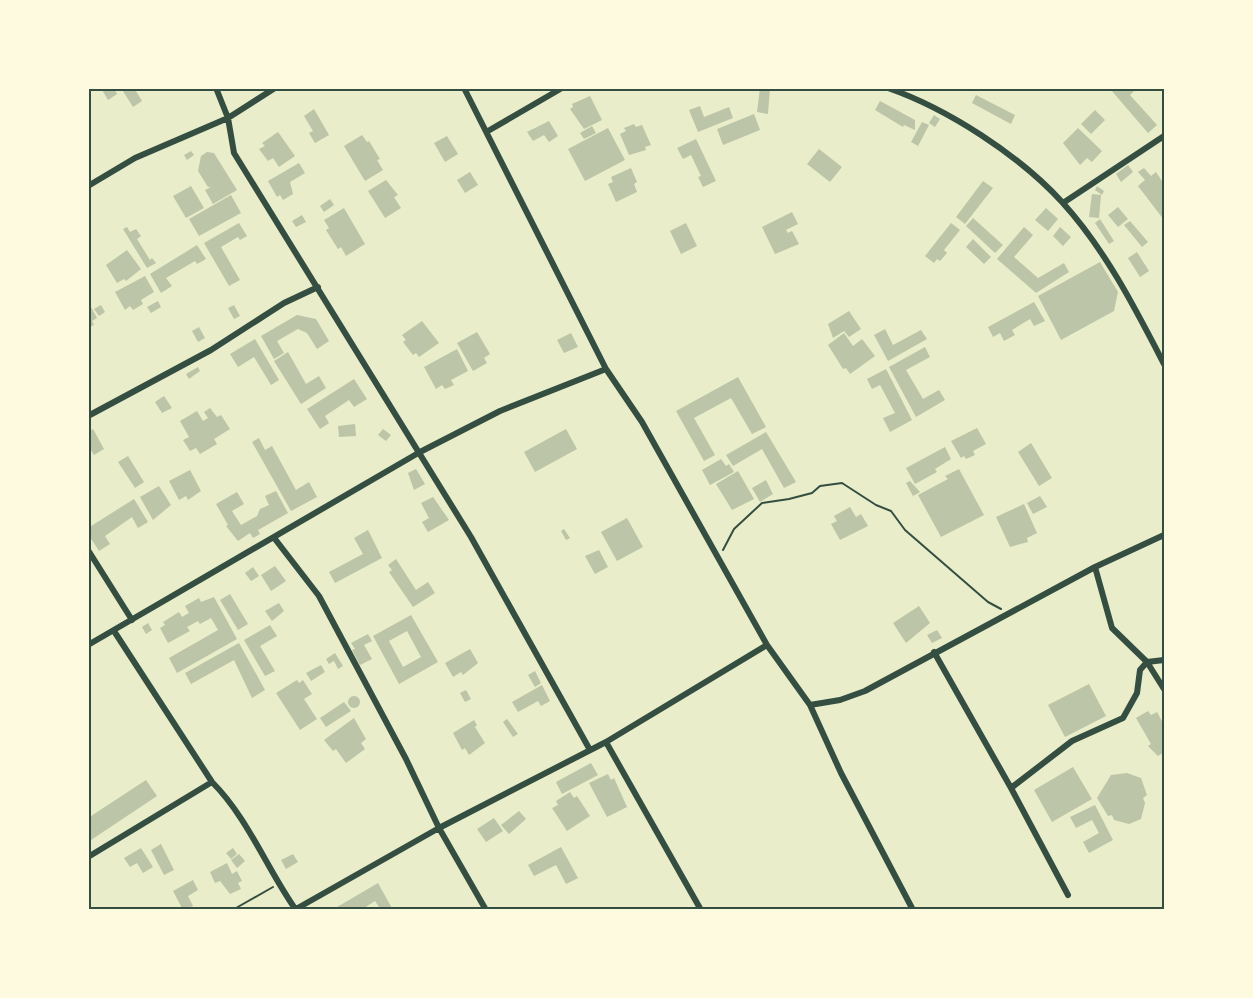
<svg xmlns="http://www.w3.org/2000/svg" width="1253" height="998" viewBox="0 0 1253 998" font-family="Barlow,sans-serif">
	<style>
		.building { fill: #bcc5a7; fill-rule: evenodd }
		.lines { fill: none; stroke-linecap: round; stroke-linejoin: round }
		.path { stroke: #344e41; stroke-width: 2 }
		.minor { stroke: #344e41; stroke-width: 6 }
		.neatline { fill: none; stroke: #344e41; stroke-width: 2 }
	</style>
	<rect width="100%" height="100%" fill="#e9edc9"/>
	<path class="building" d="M101 88H114L117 94 108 100Z
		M121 88H134L142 101 133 107Z
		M760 88H770L768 114 757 112Z
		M1113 88H1137L1130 95 1157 125 1148 133 1111 90Z
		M976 95 1015 115 1011 124 972 103Z
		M590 96 602 120 584 129 570 109 573 107 572 104Z
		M880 101 915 120V130L904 125 903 127 875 110Z
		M700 106 704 117 729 107 733 118 698 132 689 110Z
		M314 109 329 135 315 143 309 133 313 131 304 116Z
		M1095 110 1105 120 1091 134 1081 124Z
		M754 114 760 130 723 145 717 129Z
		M934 115 940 119 935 127 929 123Z
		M549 121 558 136 549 142 544 135 533 141 527 132Z
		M922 122 929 125 918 146 911 142Z
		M634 124 636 127 642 125 651 145 645 147 646 150 629 155 620 134 626 131 624 128Z
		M592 126 596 133 584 139 580 133Z
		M608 128 625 160 585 181 568 149Z
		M1078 128 1102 151 1092 162 1087 158 1080 165 1063 143Z
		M278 132 295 156 279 167 273 158 268 161 259 149 265 146 262 143Z
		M362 135 367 142 369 141 380 159 377 160 383 170 365 181 344 146Z
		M447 136 458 154 445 162 434 143Z
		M696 139 716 181 703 187 698 177 701 176 691 155 683 159 677 148Z
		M819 149 842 167 830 182 807 164Z
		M191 151 194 155 187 160 184 155Z
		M207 152 214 153 237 190 213 204 205 190 211 187H208L198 171 201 156Z
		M299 163 305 173 290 182 293 194 283 200 280 195 277 197 268 181Z
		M1128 165 1133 172 1121 182 1116 174Z
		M631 168 637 182 634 184 637 192 616 202 608 184 613 182 611 177Z
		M1144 168 1151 176 1156 172 1164 184V220L1138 186 1145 180 1138 172Z
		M470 172 478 185 465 193 457 180Z
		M386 180 398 195 394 197 401 208 385 218 368 191Z
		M983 181 993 188 965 224 956 217Z
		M191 186 204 208 186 218 173 196Z
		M1097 186 1104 191 1102 195 1095 190Z
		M1092 194 1101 195 1099 218 1089 217Z
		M231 195 241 213 199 236 189 219Z
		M330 199 334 205 324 212 320 206Z
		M1118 207 1128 219 1118 227 1108 215Z
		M344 208 365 244 346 256 341 247 338 249 326 230 329 228 324 220Z
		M1046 208 1058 219 1048 231 1035 220Z
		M792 212 798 224 786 230 788 233 792 231 799 244 775 254 762 227Z
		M302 215 306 222 296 227 292 221Z
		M973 218 1003 245 995 253 966 226Z
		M1100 219 1114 241 1109 244 1095 223Z
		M1130 221 1148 242 1142 247 1124 225Z
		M239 223 247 236 240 240 238 237 221 247 240 280 229 286 204 243Z
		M686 223 697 246 681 254 670 231Z
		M951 223 960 230 944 250 947 253 940 261 937 259 934 263 925 256Z
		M127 227 130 232 136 229 141 236 137 239 150 260 152 258 156 263 147 268 123 229Z
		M1024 227 1033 235 1014 257 1038 278 1064 263 1069 272 1036 293 997 259Z
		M1060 227 1071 237 1063 246 1053 236Z
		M973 239 991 257 984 264 966 247Z
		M197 245 206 259 197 264 195 261 166 278 172 286 161 293 150 274Z
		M127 250 141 269 126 281 124 279 117 283 106 265Z
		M1137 252 1149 271 1140 277 1128 258Z
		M1100 262 1118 292 1114 311 1061 340 1038 296Z
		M145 276 154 292 141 300 143 304 133 310 130 306 125 310 115 292Z
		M158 301 161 307 151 313 147 307Z
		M1034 302 1045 321 1034 326 1030 319 1012 330 1015 335 1004 341 1000 333 993 337 988 327Z
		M101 305 105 312 99 316 94 309Z
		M234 305 240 316 234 319 228 308Z
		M91 307 97 318 92 321 94 325 88 328V308Z
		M849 311 861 329 849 337 844 331 833 338 828 324Z
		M297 315 316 319 329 341 317 349 307 333 298 329 277 341 284 353 274 359 261 336Z
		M422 321 439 343 419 357 416 353 413 355 403 342 406 340 402 335Z
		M199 327 205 338 198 342 192 331Z
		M885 329 893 345 921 330 927 339 888 361 874 335Z
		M477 332 490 354 484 358 487 363 473 371 457 343Z
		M571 333 578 347 564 353 557 340Z
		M844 333 853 346 862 339 875 356 850 374 846 368 843 369 828 345Z
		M255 339 279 380 271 385 254 357 238 367 230 354Z
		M925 347 930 357 906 370 923 399 939 390 945 400 916 417 889 367Z
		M457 349 468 371 451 380 454 385 445 389 442 385 436 389 424 367Z
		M288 352 306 384 319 376 326 388 301 404 274 361Z
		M198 367 200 371 189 379 186 374Z
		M886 369 912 420 890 432 883 418 895 413 880 385 872 389 867 379Z
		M738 377 766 427 752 434 731 398 694 418 715 455 704 461 676 411Z
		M354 379 367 399 354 407 349 400 325 416 329 423 320 429 307 409Z
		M164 396 172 408 162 413 155 402Z
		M210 408 217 417 221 415 230 429 214 439 217 444 200 454 196 448 190 451 183 440 189 437 180 421 197 411 203 421 208 418 204 412Z
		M355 424 356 436 339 437 338 426Z
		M977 428 986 444 973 451 975 455 966 459 964 456 961 458 951 441Z
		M93 429 104 449 94 455 88 446V432Z
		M383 429 391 435 386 441 378 435Z
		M566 429 577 449 535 472 524 452Z
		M766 432 796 482 784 488 762 449 733 466 726 455Z
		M259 438 265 450 272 446 296 490 309 482 317 497 291 511 252 442Z
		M1031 443 1052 478 1039 486 1018 452Z
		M945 447 951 459 935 469 937 472 915 484 906 468Z
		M128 456 144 482 135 488 118 462Z
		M721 459 726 466 729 464 734 472 710 485 702 470Z
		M416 469 425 484 414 490 408 473Z
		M959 469 984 515 941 537 918 495 948 479 945 476Z
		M190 470 201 491 188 500 186 496 179 500 169 481Z
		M738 471 754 499 732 510 716 484Z
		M766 480 773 494 760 502 752 488Z
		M910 481 920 492 913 496 906 483Z
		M159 486 171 505 153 520 140 497Z
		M276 491 288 513 258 530 260 534 253 538 250 533 238 541 226 526 228 525 216 504 237 492 244 504 232 511 241 525 257 516 260 509 269 505 265 496Z
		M1040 496 1047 507 1033 514 1027 503Z
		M433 497 449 520 428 532 422 522 429 518 421 503Z
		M134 499 148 522 138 528 132 517 105 536 110 544 99 551 88 534V528Z
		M1024 504 1037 533 1027 538 1028 542 1010 547 996 517Z
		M850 507 856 517 861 514 868 526 840 540 831 524 837 521 834 516Z
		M627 518 643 547 617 561 601 532Z
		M564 529 570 538 566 540 561 531Z
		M368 530 382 558 335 583 329 572 363 554 354 538Z
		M599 550 608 567 595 574 585 556Z
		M396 559 416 590 428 582 435 593 413 607 389 572 392 570 388 565Z
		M275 566 286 581 271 591 261 575Z
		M253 567 259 576 251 581 245 573Z
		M230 594 248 624 238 630 220 600Z
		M214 597 237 639 177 673 169 658 218 630 211 618 200 624 198 621 187 627 190 631 168 643 160 628 165 625 163 622 179 612 182 617 189 613 185 606 199 598 201 602Z
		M279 603 284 611 272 621 265 611Z
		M919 606 930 623 906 643 893 623Z
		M411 615 438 662 399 684 373 636ZM407 631 421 657 403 667 389 641Z
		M148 623 152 630 146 634 142 627Z
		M270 625 277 636 260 646 275 671 265 676 244 640Z
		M937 630 942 638 932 643 927 635Z
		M368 634 372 641 364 645 372 659 360 665 352 650 355 649 351 643Z
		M239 643 265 690 252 698 234 660 191 684 185 673Z
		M470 649 478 663 463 675 461 672 453 677 445 663Z
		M335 653 343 666 338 669 334 661 329 664 326 659Z
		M321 665 325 672 311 681 306 673Z
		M535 671 541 683 535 687 528 675Z
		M297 680 299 683 303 680 312 694 304 699 317 719 300 730 276 693Z
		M1089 684 1106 716 1065 737 1048 705Z
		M542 685 550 701 541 706 538 701 518 712 512 702Z
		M466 690 471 699 465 702 460 693Z
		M348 702a6 6 0 1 1 12 0a6 6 0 1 1-12 0Z
		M344 702 351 711 326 727 320 718Z
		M1148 711 1151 715 1157 712 1164 725V752L1158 756 1148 746 1151 744 1136 718Z
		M354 718 366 739 361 743 365 749 346 763 336 749 333 751 324 740Z
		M507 719 518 734 513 737 503 722Z
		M474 720 477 725 475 727 485 743 469 755 465 748 462 750 453 733Z
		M591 763 598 775 562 794 556 782Z
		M1073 767 1092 799 1052 822 1034 790Z
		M1127 773 1141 778 1147 795 1143 798 1145 803 1141 819 1129 824 1114 820 1112 815 1108 816 1097 798 1111 775Z
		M608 774 611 780 614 778 627 807 607 817 589 783Z
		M146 780 157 796 88 842V818Z
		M570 792 574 798 577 796 590 816 567 831 552 808 558 805 556 801Z
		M1095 805 1113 840 1089 853 1083 842 1099 833 1092 820 1076 828 1070 817Z
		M519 811 526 819 509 834 501 825Z
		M494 818 503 831 486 842 477 829Z
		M161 844 174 870 164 875 151 850Z
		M561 847 578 878 566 884 556 865 534 876 528 865Z
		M141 848 153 867 143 873 137 863 130 867 124 858Z
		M233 848 237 854 231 859 226 853Z
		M239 854 245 861 237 868 231 860Z
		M293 854 298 862 286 869 281 860Z
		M227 863 232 874 237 871 242 881 238 883 241 889 230 894 220 881 215 883 210 872Z
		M193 880 198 890 188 896 193 906 183 910 173 891Z
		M378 883 393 910H381L375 901 361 910H332Z"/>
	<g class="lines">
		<path class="path" d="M723 550 734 529 762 503 789 499 812 493 820 486 842 483 876 505 891 511 905 530 988 602 1001 609
			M224 910 236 908 273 887"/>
		<path class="minor" d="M216 88 228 118 275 88
			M464 88 606 369
			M888 88C948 109 1019 155 1062 202 1105 249 1135 308 1164 364
			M488 131 562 88
			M88 186 135 158 228 118 234 153 471 537 590 750
			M1063 203 1164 136
			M88 416 211 350 284 303 318 287
			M275 539 319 596 406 759 439 828 486 910
			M88 550 132 620
			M1095 567 1112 628 1147 662 1164 660
			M114 631 212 782C248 818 267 869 296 910
			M88 645 420 452 500 411 606 369 642 422 767 645
			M934 652 1011 788
			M810 705 841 773 913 910
			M606 742 701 910
			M88 857 212 782
			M1068 895 1011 788 1072 741 1123 718 1137 693 1140 670 1147 662 1164 689
			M296 909 439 828 606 742 767 645 810 705 840 700 865 691 1095 567 1164 535"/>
	</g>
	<rect width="1253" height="998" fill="none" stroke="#fefae0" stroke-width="180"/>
	<rect x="90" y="90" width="1073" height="818" class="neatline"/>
</svg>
